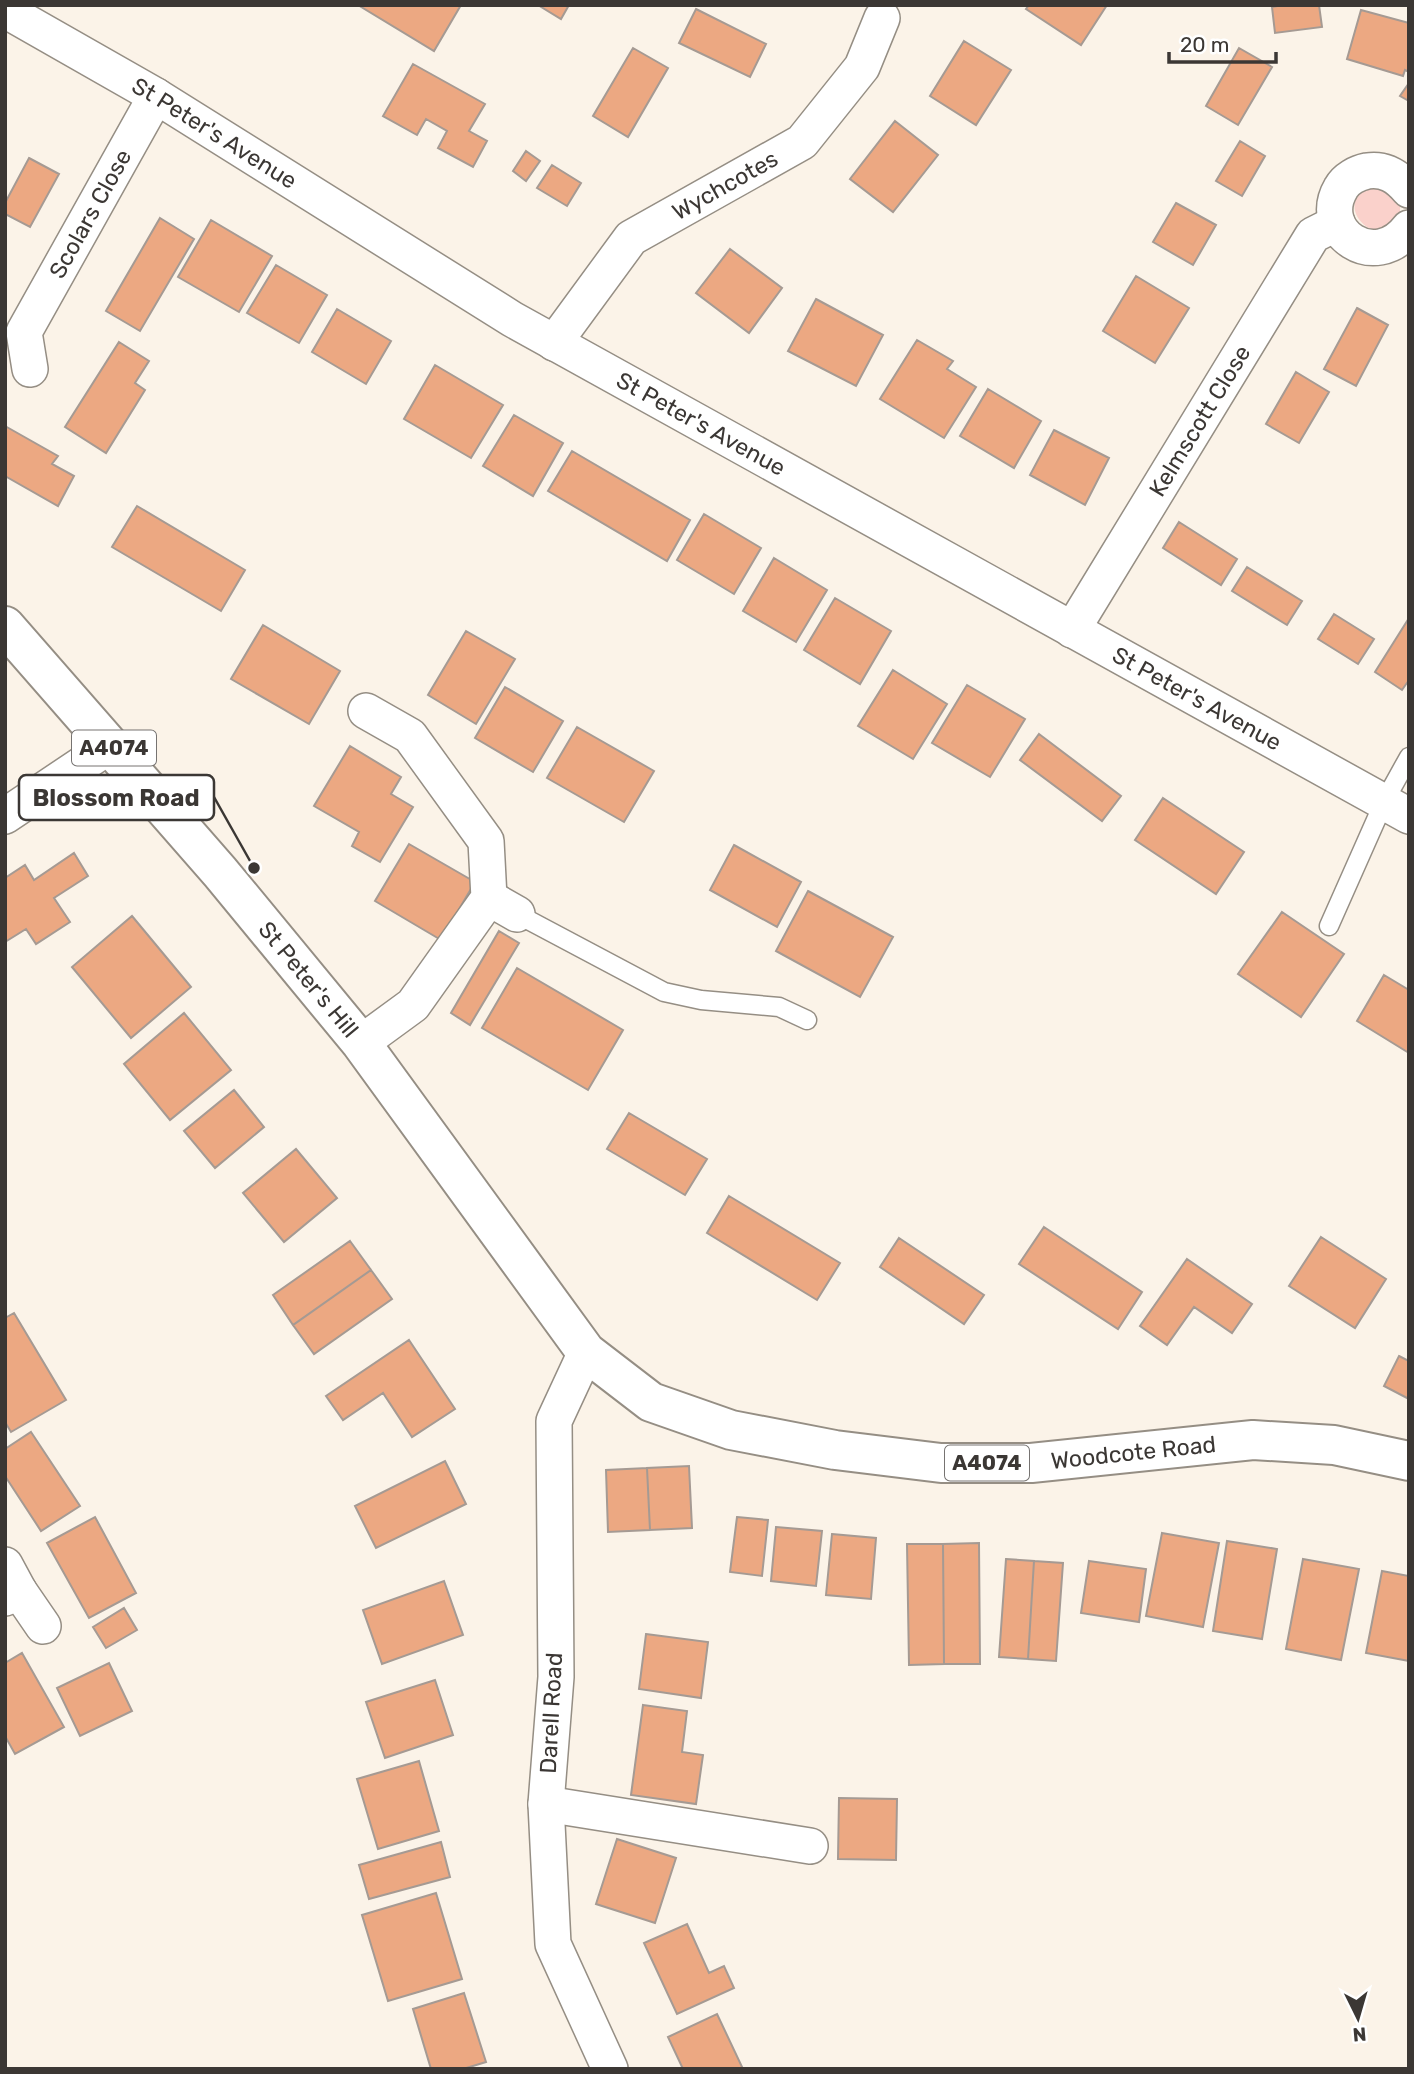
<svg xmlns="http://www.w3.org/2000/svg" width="1414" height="2074" viewBox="0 0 1414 2074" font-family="Rubik,sans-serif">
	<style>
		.green { fill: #fad1cb }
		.building { fill: #eca882; stroke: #a59a93; stroke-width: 2 }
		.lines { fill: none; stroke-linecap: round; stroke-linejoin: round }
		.lane-casing { stroke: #958e84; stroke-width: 21 }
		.street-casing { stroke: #958e84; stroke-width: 38 }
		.primary-casing { stroke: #958e84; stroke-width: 42 }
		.lane { stroke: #fff; stroke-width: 18 }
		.street { stroke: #fff; stroke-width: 35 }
		.primary { stroke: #fff; stroke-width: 38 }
		.labels { text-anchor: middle; stroke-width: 7; stroke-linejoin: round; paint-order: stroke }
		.shield { fill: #fff; stroke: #767371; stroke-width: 2 }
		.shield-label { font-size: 21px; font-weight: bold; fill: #3b3734 }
		.street-label { font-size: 23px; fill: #3b3734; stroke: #fff }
		.leader { fill: none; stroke: #3b3734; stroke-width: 2.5 }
		.callout-dot { fill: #3b3734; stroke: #fff; stroke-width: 2.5 }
		.callout { fill: #fff; stroke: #3b3734; stroke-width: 2.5 }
		.callout-label { font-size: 24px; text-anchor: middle; font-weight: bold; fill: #3b3734 }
	</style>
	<rect width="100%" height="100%" fill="#fbf3e8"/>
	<path class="green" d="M1374 185 1400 199V215L1396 222 1376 231C1361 227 1347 209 1359 194 1362 190 1369 187 1374 185Z"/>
	<path class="building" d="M358 5H461L434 51Z
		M538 5H569L561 19Z
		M1029 5H1107L1081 45 1026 9Z
		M1283 5H1319L1322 27 1275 33 1272 7Z
		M696 9 766 44 750 77 679 43Z
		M1361 10 1409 23V72L1405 70 1403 76 1347 59Z
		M964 41 1011 70 976 125 930 96Z
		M633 48 668 68 628 137 593 116Z
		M1239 48 1272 67 1238 125 1206 106Z
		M413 64 485 104 469 131 487 141 473 167 438 148 447 131 426 119 417 135 383 116Z
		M1409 83V101L1400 96Z
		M895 121 938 155 893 212 850 179Z
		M1240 141 1265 156 1242 196 1216 181Z
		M526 151 540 161 526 181 513 171Z
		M29 158 59 174 30 227 5 214V203Z
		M552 165 581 183 567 206 537 188Z
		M1176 203 1216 225 1193 265 1153 242Z
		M160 218 194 239 140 331 106 311Z
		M211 220 272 256 239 312 178 277Z
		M730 249 782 288 749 333 696 293Z
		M276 265 327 295 299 343 247 313Z
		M1136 276 1189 308 1155 363 1103 331Z
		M816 299 883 335 856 386 788 351Z
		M1357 308 1388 325 1356 386 1324 369Z
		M337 309 391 341 366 384 312 352Z
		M917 340 953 361 947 369 976 387 944 438 880 399Z
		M119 342 149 361 135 383 145 390 106 453 65 427Z
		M435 365 503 405 471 458 404 419Z
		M1296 372 1329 392 1299 443 1266 424Z
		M988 389 1041 421 1014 468 960 436Z
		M514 415 563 443 533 496 483 466Z
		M5 426 58 456 52 464 74 476 58 506 5 476Z
		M1054 430 1109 458 1085 505 1030 475Z
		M572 451 690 520 667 561 548 491Z
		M137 506 245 570 221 611 112 547Z
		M704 514 761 548 734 594 677 560Z
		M1179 522 1237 559 1221 585 1163 548Z
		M774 558 827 590 796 642 743 611Z
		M1247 567 1302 601 1287 625 1232 591Z
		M835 598 891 631 860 684 804 650Z
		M1334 614 1374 639 1358 664 1318 639Z
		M1409 618V680L1402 690 1375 672Z
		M263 625 340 671 309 724 231 679Z
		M466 631 515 659 476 724 428 695Z
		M893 670 947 704 913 759 858 726Z
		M967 685 1025 719 990 777 932 743Z
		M505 687 563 721 533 772 475 738Z
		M577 727 654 771 624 822 547 778Z
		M1039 734 1121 796 1102 821 1020 760Z
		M350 746 401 777 391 794 413 807 380 862 352 846 359 832 314 806Z
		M1163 798 1244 852 1216 894 1135 840Z
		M409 844 475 882 441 940 375 901Z
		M734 845 801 882 777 927 710 890Z
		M74 853 88 876 54 898 70 922 36 944 26 929 5 942V878L25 865 34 880Z
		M808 891 893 937 860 997 776 951Z
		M1282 912 1344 954 1301 1017 1238 974Z
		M132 916 191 987 131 1038 72 967Z
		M499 931 519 943 470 1025 451 1013Z
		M517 968 623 1030 588 1090 482 1028Z
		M1384 975 1409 990V1053L1357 1021Z
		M184 1013 231 1070 170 1120 124 1064Z
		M234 1090 264 1127 215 1168 184 1131Z
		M629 1113 707 1159 685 1195 607 1149Z
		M296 1149 337 1198 284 1242 243 1193Z
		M729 1196 840 1263 817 1300 707 1233Z
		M1044 1227 1142 1292 1118 1329 1019 1264Z
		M1321 1237 1386 1279 1355 1328 1289 1286Z
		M899 1238 984 1295 964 1324 880 1267Z
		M350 1241 371 1270 293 1325 273 1295Z
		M1187 1259 1252 1304 1232 1333 1194 1307 1167 1345 1140 1326Z
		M371 1270 392 1299 314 1354 293 1325Z
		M14 1313 66 1400 11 1432 5 1422V1318Z
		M409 1340 455 1409 412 1437 383 1393 343 1420 326 1396Z
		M1399 1356 1409 1361V1399L1384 1386Z
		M31 1432 80 1506 41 1531 5 1476V1449Z
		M445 1461 466 1504 376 1548 355 1506Z
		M689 1466 692 1528 650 1530 647 1468Z
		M647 1468 650 1530 608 1532 606 1470Z
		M95 1517 136 1593 89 1618 47 1543Z
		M737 1517 768 1520 762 1576 730 1572Z
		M776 1527 822 1531 816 1586 771 1581Z
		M1162 1533 1219 1543 1203 1627 1146 1616Z
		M832 1534 876 1538 871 1599 826 1595Z
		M1227 1541 1277 1549 1262 1639 1213 1631Z
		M979 1543 980 1664H944L943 1544Z
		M907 1544H943L944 1664 909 1665Z
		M1006 1559 1034 1561 1028 1659 999 1657Z
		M1303 1559 1359 1569 1341 1660 1286 1649Z
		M1034 1561 1063 1563 1056 1661 1028 1659Z
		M1089 1561 1146 1569 1139 1622 1081 1613Z
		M1382 1571 1409 1576V1661L1366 1653Z
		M444 1581 463 1635 382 1664 363 1610Z
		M124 1608 137 1630 106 1648 93 1627Z
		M646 1634 708 1642 701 1698 639 1689Z
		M22 1653 64 1727 15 1754 5 1736V1663Z
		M109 1663 132 1711 80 1736 57 1688Z
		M435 1680 453 1735 385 1758 366 1702Z
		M643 1705 687 1711 682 1752 703 1755 696 1804 631 1795Z
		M419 1761 439 1831 378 1849 357 1779Z
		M839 1798 897 1799 896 1860 838 1859Z
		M617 1839 676 1858 655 1923 596 1904Z
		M441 1842 450 1877 369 1899 359 1865Z
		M436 1893 462 1979 388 2001 362 1915Z
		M687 1924 709 1973 724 1966 734 1988 677 2014 644 1943Z
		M464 1993 486 2062 463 2069H431L413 2009Z
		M717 2014 743 2069H683L668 2037Z"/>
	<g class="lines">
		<defs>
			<path id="lane" d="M517 914 664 992 701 1000 779 1007 807 1020
				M1329 926 1384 802 1409 757"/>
			<g id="street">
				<path id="s1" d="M5 10 156 96 512 319 1409 816"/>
				<path d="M1409 190C1398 177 1385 168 1367 171 1357 173 1346 179 1341 188 1315 232 1375 273 1409 228"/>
				<path id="s2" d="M554 343 631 238 802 142 862 67 882 18"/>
				<path id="s3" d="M30 369 24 332 156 96"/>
				<path id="s4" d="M1072 630 1313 235 1337 223"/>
				<path d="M5 816 111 745"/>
				<path d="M489 898 517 914"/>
				<path d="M361 1043 413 1005 489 898 486 841 410 736 366 711"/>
				<path d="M586 1352 554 1421 556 1677 546 1804 553 1944 610 2069"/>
				<path d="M5 1565 19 1591 5 1598"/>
				<path d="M19 1591 43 1626"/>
				<path d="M546 1804 810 1846"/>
			</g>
			<g id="primary">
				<path id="s5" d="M5 626 220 872 361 1043 586 1352 651 1402 731 1430 835 1450 941 1463H1031L1253 1440 1334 1445 1409 1461"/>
			</g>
		</defs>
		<use href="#lane" class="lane-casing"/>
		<use href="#street" class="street-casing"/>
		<use href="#primary" class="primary-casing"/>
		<use href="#lane" class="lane"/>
		<use href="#street" class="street"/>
		<use href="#primary" class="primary"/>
	</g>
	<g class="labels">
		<g class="shield">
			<rect x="72" y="730.5" width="84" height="35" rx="5"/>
			<rect x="945" y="1445.5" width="84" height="35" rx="5"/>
		</g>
		<g class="shield-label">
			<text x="114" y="755">A4074</text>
			<text x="987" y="1470">A4074</text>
		</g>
		<g class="street-label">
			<text dy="8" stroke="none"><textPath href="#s1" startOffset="243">St Peter's Avenue</textPath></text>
			<text dy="8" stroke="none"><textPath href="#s2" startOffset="238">Wychcotes</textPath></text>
			<text dy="8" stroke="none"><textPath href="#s3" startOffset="173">Scolars Close</textPath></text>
			<text dy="8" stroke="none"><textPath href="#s4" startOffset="245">Kelmscott Close</textPath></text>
			<text dy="8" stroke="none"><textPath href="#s1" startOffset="810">St Peter's Avenue</textPath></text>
			<text dy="8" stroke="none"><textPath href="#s1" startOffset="1377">St Peter's Avenue</textPath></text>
			<text dy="8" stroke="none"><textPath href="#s5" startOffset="466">St Peter's Hill</textPath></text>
			<text dy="8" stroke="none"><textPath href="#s5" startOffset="1503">Woodcote Road</textPath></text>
			<text transform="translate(551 1713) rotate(-87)" y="8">Darell Road</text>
		</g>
	</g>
	<path class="leader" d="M254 868L214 797"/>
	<circle class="callout-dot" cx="254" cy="868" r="7"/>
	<rect class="callout" x="19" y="775" width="195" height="45" rx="7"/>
	<g class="callout-label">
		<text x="116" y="806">Blossom Road</text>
	</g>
	<rect width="1414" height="2074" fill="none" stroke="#3b3734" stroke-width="14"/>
	<g transform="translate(1358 2018) rotate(175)" stroke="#ffffff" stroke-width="5" paint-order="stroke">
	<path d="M0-5L12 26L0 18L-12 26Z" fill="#3b3734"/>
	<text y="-10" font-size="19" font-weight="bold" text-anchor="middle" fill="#3b3734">N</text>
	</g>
	<path d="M1169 52v10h107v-10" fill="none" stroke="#3b3734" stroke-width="3.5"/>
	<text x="1180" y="52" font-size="21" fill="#3b3734" stroke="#ffffff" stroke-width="5" paint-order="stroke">20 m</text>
</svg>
